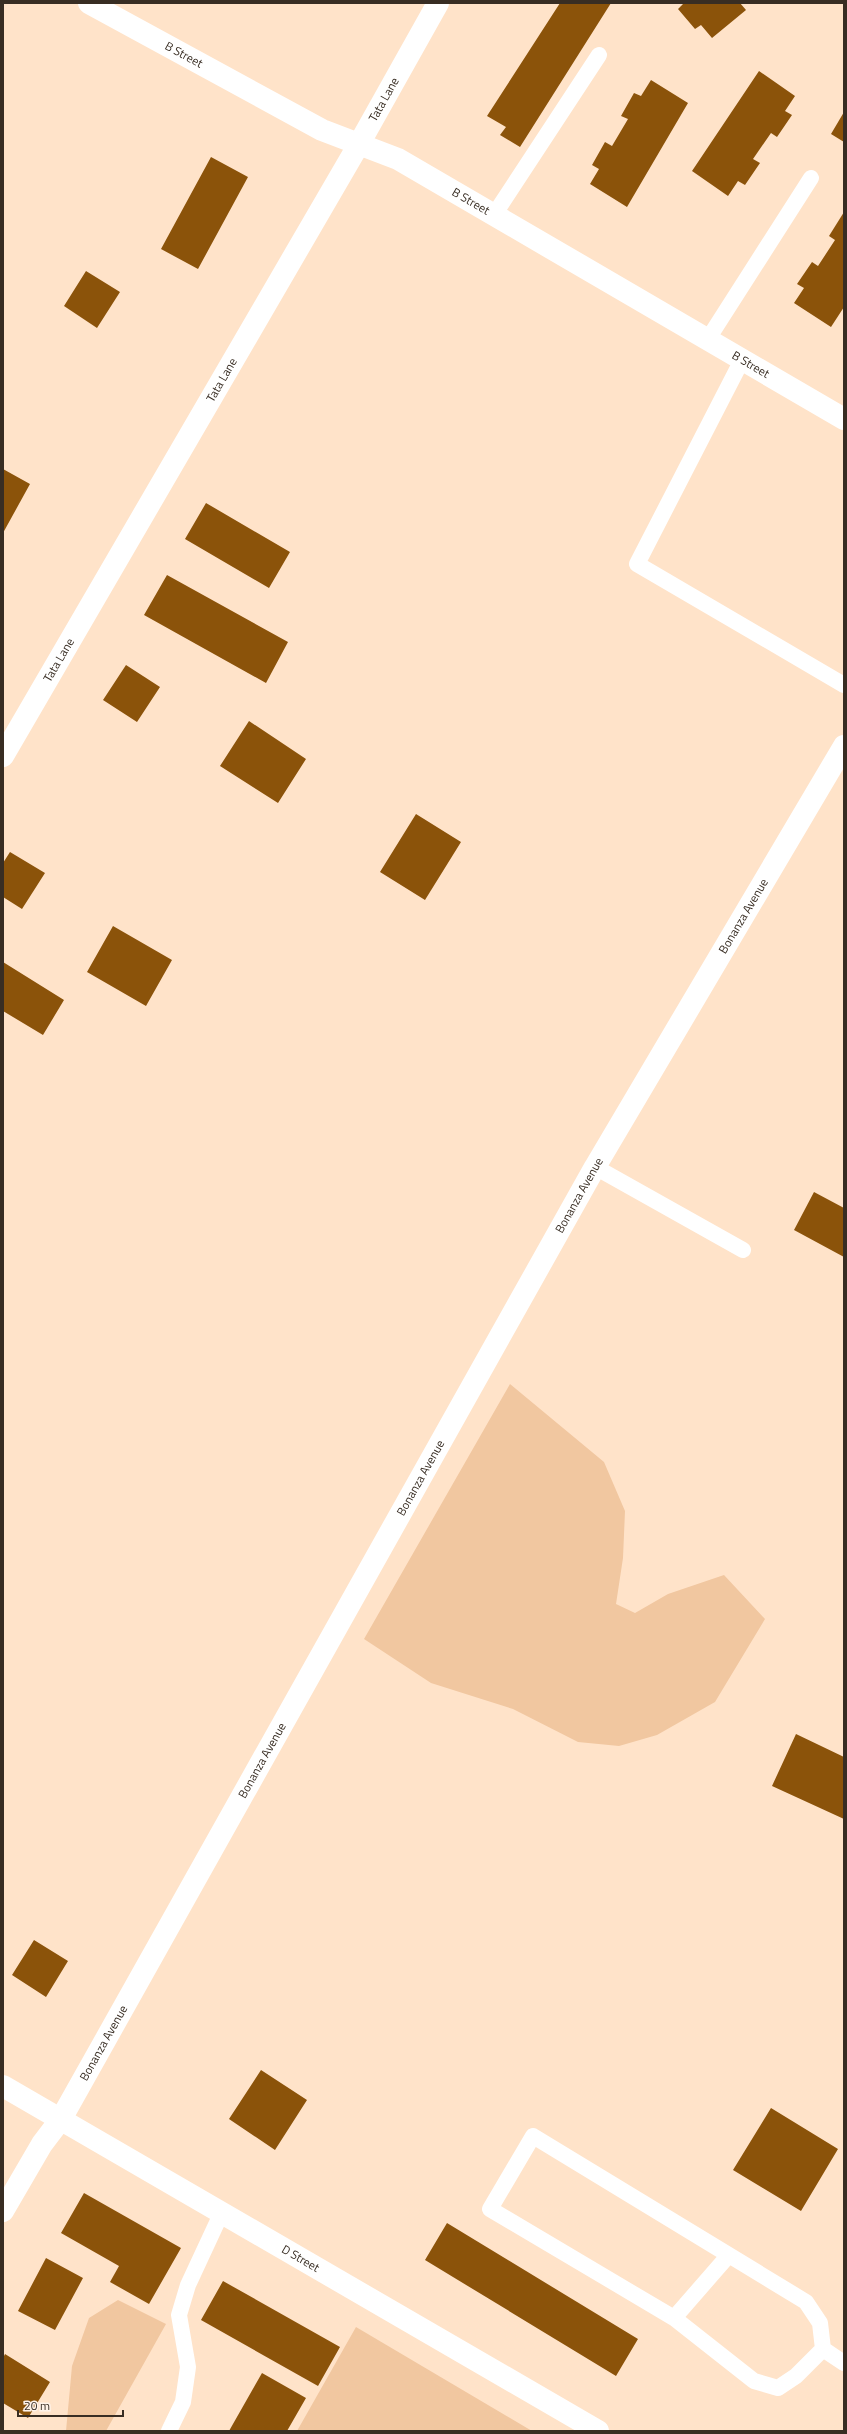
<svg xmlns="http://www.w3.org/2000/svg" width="847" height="2434" viewBox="0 0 847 2434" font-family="'Titillium Web',sans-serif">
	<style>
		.green { fill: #f1c7a0 }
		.building { fill: #8b530a }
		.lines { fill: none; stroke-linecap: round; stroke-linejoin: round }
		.service { stroke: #fff; stroke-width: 16 }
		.minor { stroke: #fff; stroke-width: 22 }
		.tertiary { stroke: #fff; stroke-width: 22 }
		.labels { text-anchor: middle; stroke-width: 4; stroke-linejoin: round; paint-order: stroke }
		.street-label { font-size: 12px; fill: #382d23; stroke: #fff3e9 }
	</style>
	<rect width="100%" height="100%" fill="#ffe3c9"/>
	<path class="green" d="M510 1384 604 1462 625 1511 623 1558 616 1604 635 1613 668 1594 724 1575 765 1619 715 1702 657 1735 619 1746 578 1742 513 1709 431 1683 364 1639Z
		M118 2300 166 2324 106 2431H66L72 2366 89 2318Z
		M356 2327 532 2431H297Z"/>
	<path class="building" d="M560 3H611L520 147 500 135 506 127 487 116Z
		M682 3H740L746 10 712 38 701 25 695 29 678 9 683 4Z
		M759 71 795 96 785 111 792 115 777 137 771 133 753 159 760 163 745 185 738 181 728 196 692 171Z
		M651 80 688 103 627 207 590 184 599 169 592 165 605 142 612 146 628 119 621 116 634 93 641 96Z
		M844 112V142L831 134Z
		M211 157 248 177 198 269 161 249Z
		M844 212V307L831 327 794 303 804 288 797 284 812 262 818 266 835 240 829 236Z
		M86 271 120 292 97 328 64 306Z
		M3 469 30 484 3 533Z
		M206 503 290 552 269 588 185 539Z
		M167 575 288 642 266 683 144 615Z
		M126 665 160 687 137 722 103 700Z
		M249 721 306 759 278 803 220 766Z
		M416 814 461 842 425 900 380 872Z
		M10 852 45 873 22 909 3 897V863Z
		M113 926 172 960 146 1006 87 972Z
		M3 962 64 1000 43 1035 3 1011Z
		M814 1192 844 1208V1257L794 1230Z
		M796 1734 844 1757V1819L772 1786Z
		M34 1940 68 1961 46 1997 12 1975Z
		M261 2070 307 2100 275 2150 229 2119Z
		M771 2108 838 2149 801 2211 733 2170Z
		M84 2193 181 2248 149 2304 110 2282 119 2266 61 2233Z
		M447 2223 638 2339 616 2376 425 2260Z
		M46 2258 83 2278 55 2330 18 2311Z
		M223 2281 340 2347 318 2386 201 2320Z
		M5 2354 50 2382 28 2418 3 2403V2358Z
		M262 2373 306 2398 287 2431H229Z"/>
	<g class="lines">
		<path class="service" d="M494 215 599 55
			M708 339 811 178
			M742 360 637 564 844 685
			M595 1167 743 1250
			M533 2136 806 2302 820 2323 823 2349 796 2376 778 2388 754 2381 674 2318 490 2209Z
			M674 2318 728 2256
			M823 2349 844 2363
			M169 2431 183 2402 188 2367 179 2315 188 2285 221 2214"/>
		<g class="minor">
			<path id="s1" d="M89 3 322 130 398 159 844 419"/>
			<path id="s2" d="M3 756 359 144 438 3"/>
			<path id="s3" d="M3 2211 42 2144 61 2119 595 1167 844 746"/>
		</g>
		<path class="tertiary" id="s4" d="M3 2086 598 2431"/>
	</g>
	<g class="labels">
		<g class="street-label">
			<text dy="4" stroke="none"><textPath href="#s1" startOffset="108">B Street</textPath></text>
			<text dy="4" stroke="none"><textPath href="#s2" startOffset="759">Tata Lane</textPath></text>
			<text dy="4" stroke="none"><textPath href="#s1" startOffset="431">B Street</textPath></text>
			<text dy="4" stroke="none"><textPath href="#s1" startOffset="755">B Street</textPath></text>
			<text dy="4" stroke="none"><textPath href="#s2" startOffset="435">Tata Lane</textPath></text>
			<text dy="4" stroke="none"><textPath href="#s2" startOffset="111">Tata Lane</textPath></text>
			<text dy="4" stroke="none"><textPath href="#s3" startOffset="1492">Bonanza Avenue</textPath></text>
			<text dy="4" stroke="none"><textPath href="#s3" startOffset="1168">Bonanza Avenue</textPath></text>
			<text dy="4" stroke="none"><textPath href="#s3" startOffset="844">Bonanza Avenue</textPath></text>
			<text dy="4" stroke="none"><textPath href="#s3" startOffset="520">Bonanza Avenue</textPath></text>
			<text dy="4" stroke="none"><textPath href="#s3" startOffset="196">Bonanza Avenue</textPath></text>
			<text dy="4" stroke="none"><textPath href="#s4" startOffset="344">D Street</textPath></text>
		</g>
	</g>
	<rect width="847" height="2434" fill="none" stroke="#382d23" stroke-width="8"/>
	<path d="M18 2410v6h105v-6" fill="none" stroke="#382d23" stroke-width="2"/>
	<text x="24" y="2410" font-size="12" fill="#382d23" stroke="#fff3e9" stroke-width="3" paint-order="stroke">20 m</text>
</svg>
